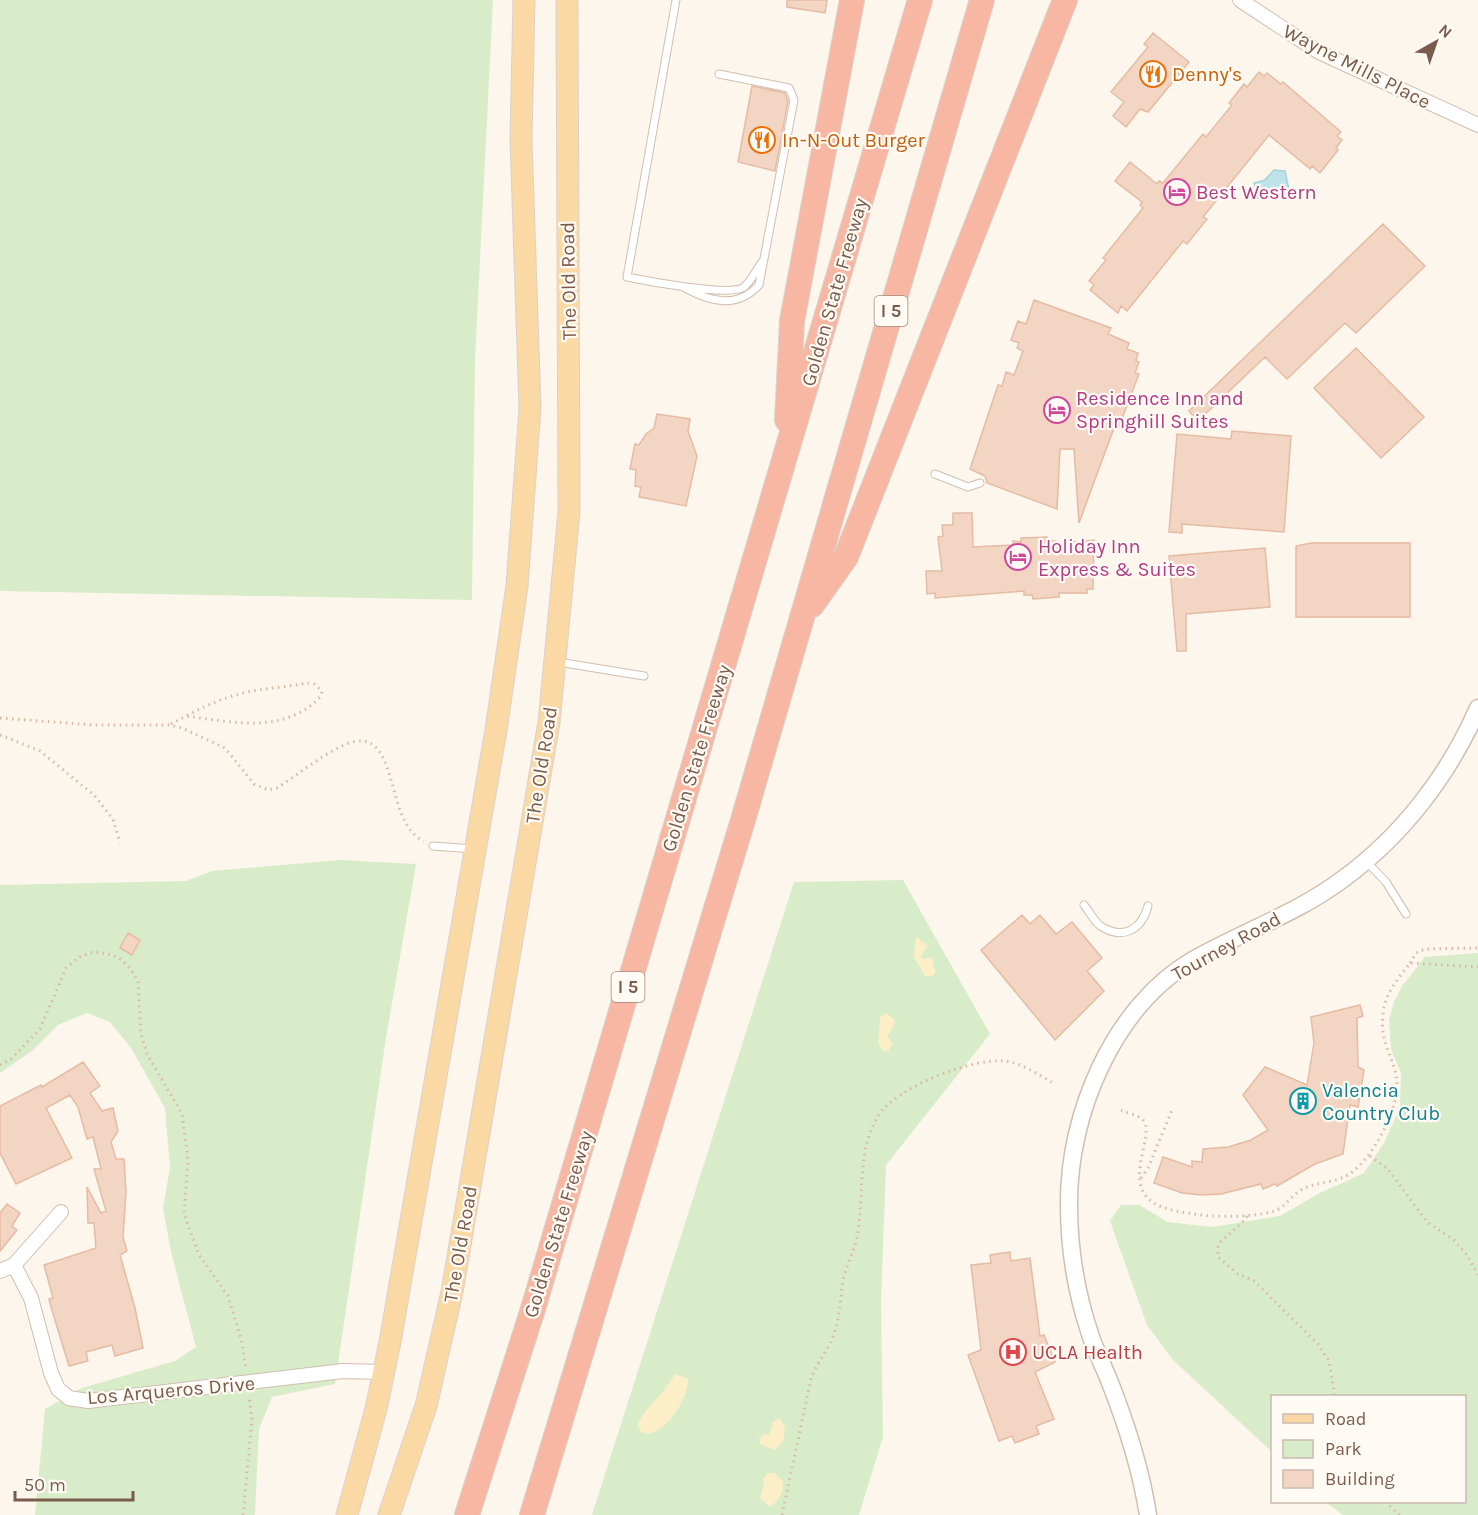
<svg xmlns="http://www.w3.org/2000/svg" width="1478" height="1515" viewBox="0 0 1478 1515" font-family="Karla,sans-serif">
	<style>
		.green { fill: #d8ecc9 }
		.sand { fill: #fcefc7 }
		.water { fill: #bfe3e8; stroke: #a5d3da; stroke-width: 1.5 }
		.building { fill: #f3d5c3; stroke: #e6bba3; stroke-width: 1.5 }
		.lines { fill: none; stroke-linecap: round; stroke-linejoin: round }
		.service-casing { stroke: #d1beb0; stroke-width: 9 }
		.minor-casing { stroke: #d1beb0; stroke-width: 16 }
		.tertiary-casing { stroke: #d1beb0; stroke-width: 19 }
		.primary-casing { stroke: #dad1cd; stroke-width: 23 }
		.motorway-casing { stroke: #dad1cd; stroke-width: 26 }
		.path { stroke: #d9b8a5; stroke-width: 3; stroke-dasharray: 1.5 4.5; stroke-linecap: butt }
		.service { stroke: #fff; stroke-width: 7 }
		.minor { stroke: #fff; stroke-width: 14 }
		.tertiary { stroke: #fff; stroke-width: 16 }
		.primary { stroke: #fbd9a5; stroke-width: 21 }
		.motorway { stroke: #f7b7a3; stroke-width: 24 }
		.labels { text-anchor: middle; stroke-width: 4.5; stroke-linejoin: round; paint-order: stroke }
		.shield { fill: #fffaf3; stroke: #a28b7f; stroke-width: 1.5 }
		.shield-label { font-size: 18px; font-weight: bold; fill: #7a5c4d }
		.street-label { font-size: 20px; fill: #7a5c4d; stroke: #fffaf3 }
		.food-label { font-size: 20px; fill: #c56008; stroke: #fffaf3; text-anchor: start }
		.hotel-label { font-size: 20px; fill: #b23c85; stroke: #fffaf3; text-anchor: start }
		.culture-label { font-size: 20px; fill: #0d838f; stroke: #fffaf3; text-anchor: start }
		.health-label { font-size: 20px; fill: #be3a42; stroke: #fffaf3; text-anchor: start }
	</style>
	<rect width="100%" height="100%" fill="#fdf6ec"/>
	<path class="green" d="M0 0H493L475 359 472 600 0 591Z
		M340 860 416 864 386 1038 335 1384 272 1397 259 1429 255 1515H35L45 1409 82 1388 175 1361 196 1347 171 1252 163 1208 170 1168 165 1108 131 1048 110 1022 87 1013 58 1025 32 1051 0 1073V885L186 881 212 871Z
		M903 880 990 1034 886 1165 881 1301 883 1437 859 1515H592L794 882Z
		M1478 953V1515H1343L1325 1502H1464V1396H1272V1452L1173 1360 1147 1325 1110 1221 1121 1205H1139L1168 1222 1212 1227 1280 1216 1318 1194 1364 1173 1384 1143 1400 1108 1401 1073 1391 1049 1389 1020 1394 1002 1402 986 1425 957Z"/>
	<path class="sand" d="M916 937 928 946 921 956 922 959 929 957 934 960 933 966 936 971 933 976H925L914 957Z
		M886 1013 894 1019 895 1024 887 1037 893 1043 888 1051 884 1052 878 1043 880 1017Z
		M675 1374 688 1379C688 1399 665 1438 642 1433L637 1425C646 1406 665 1393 675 1374Z
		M780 1418 785 1429 783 1441 775 1450 760 1444 759 1438 764 1434 769 1435 773 1422Z
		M768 1473H774L783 1481C784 1492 778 1501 770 1507L760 1498 764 1485 763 1479Z"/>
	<path class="water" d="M1274 170 1285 171 1289 190 1258 198 1254 183 1265 180Z"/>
	<path class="building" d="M787 0H827L825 13 787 7Z
		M1153 33 1189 62 1148 112 1140 109 1126 127 1113 116 1124 102 1111 92 1148 47 1144 44Z
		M1259 72 1264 76 1267 73 1281 84 1283 82 1341 132 1337 136 1342 140 1336 148 1338 150 1320 173 1312 166 1310 169 1269 135 1203 217 1207 219 1187 244 1183 241 1127 311 1121 306 1118 313 1090 290 1094 285 1089 281 1106 260 1103 258 1143 208 1140 205 1142 202 1115 181 1130 162 1157 184 1159 181 1163 183 1203 134 1206 137 1232 105 1229 103 1244 84 1247 87Z
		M752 86 785 93 788 101 775 171 738 162Z
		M1383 224 1425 266 1356 333 1345 323 1287 379 1265 357 1198 421 1189 411Z
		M1034 300 1111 328 1108 334 1129 343 1127 349 1138 353 1136 361 1139 362 1135 373 1139 374 1118 429 1114 428 1079 523 1074 449H1060L1057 509 987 483 985 476 970 469 998 385 1002 386 1006 372 1014 375 1023 351 1017 348 1019 343 1011 340 1018 321 1026 324Z
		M1356 348 1424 417 1381 458 1314 388Z
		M657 414 690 419 688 431 697 456 686 506 639 497 641 487 635 486 636 470 630 469 635 444 639 445 646 434 654 428Z
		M1232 431 1291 436 1284 532 1182 524V533L1169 532 1177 434 1231 439Z
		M953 513H972L973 547 1013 545V541L1021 542V538L1047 537 1048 541H1056L1055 544 1094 540 1093 589H1087V593H1059V597L1033 599 1032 595H1024V591L935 598V593L927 594 926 571H942L938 537 943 536 942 525H953Z
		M1311 543H1410V617H1296V546Z
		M1265 548 1270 607 1186 614V651H1177L1169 556Z
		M1022 915 1030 924 1040 915 1056 934 1072 922 1102 958 1087 971 1104 991 1055 1040 981 950Z
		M128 933 140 940 132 955 120 948Z
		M1360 1005 1363 1016 1357 1018 1358 1067 1364 1070 1358 1107 1350 1105 1343 1154 1315 1164 1277 1186 1275 1184 1263 1189 1261 1184 1221 1194 1201 1195 1182 1193 1154 1183 1163 1157 1192 1167V1161L1202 1162 1203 1149 1228 1147 1251 1140 1268 1130 1243 1095 1265 1067 1307 1085 1314 1043 1311 1017Z
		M83 1062 100 1086 90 1093 102 1111 113 1108 118 1131 111 1142 116 1159H124L126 1192 123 1237 127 1251 120 1255 135 1308 143 1348 115 1356 112 1345 86 1352 88 1361 69 1366 51 1307 49 1299 53 1298 44 1265 96 1248 94 1223H88L87 1187 101 1213 106 1211 94 1169H101L93 1137 87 1139 78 1107 70 1095 46 1108 72 1158 16 1184 0 1153V1106L41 1085 42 1087Z
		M7 1204 20 1213 12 1226 17 1230 0 1251V1213Z
		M1010 1252 1011 1261 1030 1258 1040 1336 1044 1335 1055 1362 1035 1372 1054 1419 1036 1426 1039 1434 1015 1443 1012 1436 999 1441 968 1355 981 1350 971 1265 991 1263 990 1255Z"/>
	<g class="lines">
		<defs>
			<path id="service" d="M676 0 627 277C646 281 731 297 744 287 751 282 757 268 763 261
				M685 288C711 302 737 309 759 285L794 100 789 88 719 74
				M935 474 968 487 980 483
				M558 662 644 676
				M433 846 473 849
				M1366 861 1386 882 1406 914
				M1084 905C1089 911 1095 923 1102 927 1124 940 1142 929 1148 906"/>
			<path id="minor" d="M1240 0 1319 52 1478 125
				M14 1265 31 1298 51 1373 58 1389 69 1398 88 1401 343 1371 384 1372
				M0 1271 14 1265 61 1212"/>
			<path id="tertiary" d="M1148 1515C1141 1469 1126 1423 1109 1380 1103 1365 1095 1350 1090 1334 1076 1292 1069 1249 1069 1205 1068 1115 1113 1007 1193 960 1242 932 1298 913 1343 879 1402 836 1449 775 1478 708"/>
			<path id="primary" d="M347 1515 376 1409 390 1342 496 730 517 586 530 408 521 139 524 0
				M389 1515 426 1406 452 1292 549 722 569 512 567 0"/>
			<path id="motorway" d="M787 420 792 321 852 0
				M812 605 846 557 1065 0
				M467 1515 533 1309 920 0
				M532 1515 743 820 982 0"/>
		</defs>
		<use href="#service" class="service-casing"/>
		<use href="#minor" class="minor-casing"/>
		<use href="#tertiary" class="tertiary-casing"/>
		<use href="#primary" class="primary-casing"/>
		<use href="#motorway" class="motorway-casing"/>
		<path class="path" d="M0 718 94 725H169L182 728 225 748 254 784 268 790 277 788C299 774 320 756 344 745 402 719 382 823 424 841
			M171 724C192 713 213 701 236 695 258 688 283 688 306 683L314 684 322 691 321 696C286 735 231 722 186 716
			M0 735 40 751 94 795 113 819 120 843
			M1410 963 1416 953 1425 949 1478 948
			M0 1065 11 1059 40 1029 66 968 79 957 93 952 108 954 119 958 130 968 138 982 141 1034 147 1054 182 1114 188 1159 184 1214 199 1255 228 1296 242 1342 246 1369
			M1121 1110C1127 1113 1137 1115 1142 1119 1159 1134 1115 1189 1162 1207 1190 1217 1246 1220 1274 1211 1286 1207 1292 1194 1303 1189 1316 1182 1333 1183 1346 1176 1370 1164 1398 1111 1397 1084 1397 1061 1379 1045 1383 1014 1385 993 1398 979 1410 963L1478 967
			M1370 1156 1388 1169 1427 1222 1454 1240 1467 1255 1478 1275
			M1141 1178 1148 1168 1172 1110
			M1247 1216C1239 1228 1227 1234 1218 1245V1257L1238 1274 1254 1281 1318 1344 1329 1361 1335 1396
			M1385 1502 1400 1515
			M243 1515 252 1419 249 1396
			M782 1515 811 1379C816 1364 826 1353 832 1339 840 1320 840 1300 843 1280 846 1266 854 1252 857 1237 865 1197 856 1152 878 1116 895 1088 971 1058 1004 1061 1020 1062 1039 1075 1053 1083"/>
		<use href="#service" class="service"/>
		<use href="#minor" class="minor"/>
		<use href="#tertiary" class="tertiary"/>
		<use href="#primary" class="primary"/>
		<use href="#motorway" class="motorway"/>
	</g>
	<defs>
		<symbol id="restaurant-ring" viewBox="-11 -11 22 22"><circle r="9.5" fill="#fffaf3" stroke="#e8710a" stroke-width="1.5"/><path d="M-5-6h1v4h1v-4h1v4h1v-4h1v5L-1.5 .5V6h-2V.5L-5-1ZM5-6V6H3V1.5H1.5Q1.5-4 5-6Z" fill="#e8710a"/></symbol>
		<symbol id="hotel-ring" viewBox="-11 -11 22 22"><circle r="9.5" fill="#fffaf3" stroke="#d1479c" stroke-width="1.5"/><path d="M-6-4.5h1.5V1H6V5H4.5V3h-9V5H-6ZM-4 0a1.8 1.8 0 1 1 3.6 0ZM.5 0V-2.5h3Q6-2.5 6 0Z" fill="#d1479c"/></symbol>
		<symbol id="building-ring" viewBox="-11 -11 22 22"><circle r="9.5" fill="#fffaf3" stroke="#0f9aa8" stroke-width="1.5"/><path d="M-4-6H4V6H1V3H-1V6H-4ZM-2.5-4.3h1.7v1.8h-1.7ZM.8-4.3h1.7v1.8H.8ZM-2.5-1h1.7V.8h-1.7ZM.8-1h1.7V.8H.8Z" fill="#0f9aa8"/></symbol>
		<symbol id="hospital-ring" viewBox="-11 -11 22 22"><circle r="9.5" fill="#fffaf3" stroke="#e0444e" stroke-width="1.5"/><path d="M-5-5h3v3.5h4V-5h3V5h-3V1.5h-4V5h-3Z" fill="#e0444e"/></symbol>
	</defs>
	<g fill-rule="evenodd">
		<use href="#restaurant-ring" x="1138" y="59" width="30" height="30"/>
		<use href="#restaurant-ring" x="747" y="125" width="30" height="30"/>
		<use href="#hotel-ring" x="1162" y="177" width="30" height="30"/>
		<use href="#hotel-ring" x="1042" y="395" width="30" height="30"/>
		<use href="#hotel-ring" x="1003" y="542" width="30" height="30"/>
		<use href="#building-ring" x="1288" y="1086" width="30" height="30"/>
		<use href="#hospital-ring" x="998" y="1337" width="30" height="30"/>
	</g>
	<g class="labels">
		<g class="shield">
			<rect x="874.5" y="296" width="33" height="30" rx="4.5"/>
			<rect x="611.5" y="972" width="33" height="30" rx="4.5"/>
		</g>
		<g class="shield-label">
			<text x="891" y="317">I 5</text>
			<text x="628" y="993">I 5</text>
		</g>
		<g class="street-label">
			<text transform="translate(1357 66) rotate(27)" y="7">Wayne Mills Place</text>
			<text transform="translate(568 281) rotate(-91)" y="7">The Old Road</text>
			<text transform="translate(834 292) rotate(-74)" y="7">Golden State Freeway</text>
			<text transform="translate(696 758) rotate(-73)" y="7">Golden State Freeway</text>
			<text transform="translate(541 765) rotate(-81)" y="7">The Old Road</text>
			<text transform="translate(1226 946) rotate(-29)" y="7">Tourney Road</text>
			<text transform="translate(558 1224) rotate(-73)" y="7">Golden State Freeway</text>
			<text transform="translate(460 1244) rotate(-80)" y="7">The Old Road</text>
			<text transform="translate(171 1390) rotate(-5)" y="7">Los Arqueros Drive</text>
		</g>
		<g class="food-label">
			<text x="1172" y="81">Denny's</text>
			<text x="782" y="147">In-N-Out Burger</text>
		</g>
		<g class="hotel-label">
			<text x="1196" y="199">Best Western</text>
			<text x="1076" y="405">Residence Inn and<tspan x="1076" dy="23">Springhill Suites</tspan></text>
			<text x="1038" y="553">Holiday Inn<tspan x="1038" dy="23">Express &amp; Suites</tspan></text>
		</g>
		<g class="culture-label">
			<text x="1322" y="1097">Valencia<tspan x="1322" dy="23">Country Club</tspan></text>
		</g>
		<g class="health-label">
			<text x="1032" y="1359">UCLA Health</text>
		</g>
	</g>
	<rect x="1271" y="1395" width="195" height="108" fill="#fffaf3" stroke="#cabbb1" stroke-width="1.5"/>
	<rect x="1283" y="1414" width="30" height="9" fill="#fbd9a5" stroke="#cabbb1" stroke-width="1.5"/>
	<text x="1325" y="1425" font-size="18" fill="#7a5c4d">Road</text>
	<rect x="1283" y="1440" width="30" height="18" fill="#d8ecc9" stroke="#cabbb1" stroke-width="1.5"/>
	<text x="1325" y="1455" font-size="18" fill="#7a5c4d">Park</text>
	<rect x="1283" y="1470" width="30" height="18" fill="#f3d5c3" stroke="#cabbb1" stroke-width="1.5"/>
	<text x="1325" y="1485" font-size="18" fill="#7a5c4d">Building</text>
	<g transform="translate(1436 42) rotate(40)" stroke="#fffaf3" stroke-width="4.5" paint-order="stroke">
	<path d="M0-4.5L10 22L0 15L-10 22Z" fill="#7a5c4d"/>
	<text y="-9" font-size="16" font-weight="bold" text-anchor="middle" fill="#7a5c4d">N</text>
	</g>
	<path d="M15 1491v9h118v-9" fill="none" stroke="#7a5c4d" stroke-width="3"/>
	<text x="24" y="1491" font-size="18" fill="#7a5c4d" stroke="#fffaf3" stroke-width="4.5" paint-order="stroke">50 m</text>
</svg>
